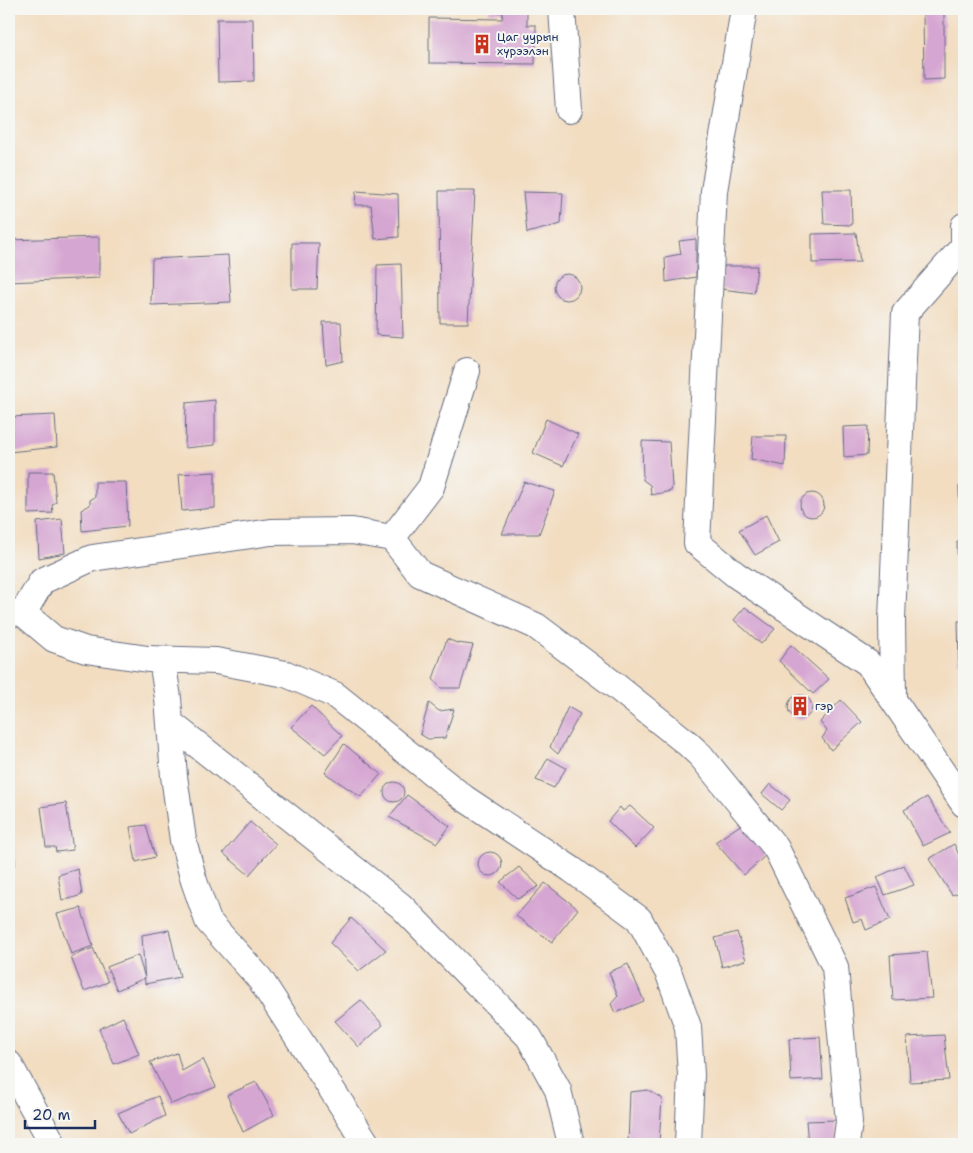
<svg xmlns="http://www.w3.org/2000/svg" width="973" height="1153" viewBox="0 0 973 1153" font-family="'Shantell Sans',sans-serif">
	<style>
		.building { fill: #d6a6d2 }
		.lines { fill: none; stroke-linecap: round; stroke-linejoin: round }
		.minor-casing { stroke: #666c81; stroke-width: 28 }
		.minor { stroke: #fff; stroke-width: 26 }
		.labels { text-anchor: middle; stroke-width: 4; stroke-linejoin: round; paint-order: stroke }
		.poi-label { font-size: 12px; fill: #1b2f5e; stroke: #f6f6f2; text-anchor: start }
	</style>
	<rect width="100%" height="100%" fill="#f6f6f2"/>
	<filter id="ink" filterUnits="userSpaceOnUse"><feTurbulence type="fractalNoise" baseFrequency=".02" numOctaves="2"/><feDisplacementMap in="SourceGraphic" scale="10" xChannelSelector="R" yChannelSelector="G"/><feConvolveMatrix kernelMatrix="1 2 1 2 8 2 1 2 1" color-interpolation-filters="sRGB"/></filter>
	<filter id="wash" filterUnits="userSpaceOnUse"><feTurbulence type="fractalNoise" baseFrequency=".0096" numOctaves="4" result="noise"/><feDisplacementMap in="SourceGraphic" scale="20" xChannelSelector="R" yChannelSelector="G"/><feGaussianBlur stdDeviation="1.12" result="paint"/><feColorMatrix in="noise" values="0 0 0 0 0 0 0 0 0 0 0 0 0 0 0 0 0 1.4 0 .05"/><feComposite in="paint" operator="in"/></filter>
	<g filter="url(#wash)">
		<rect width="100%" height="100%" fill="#f2ddc1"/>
		<g id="blocks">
			<path class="building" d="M489 9H527V25H536L535 64 429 63V18L502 19 503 12H489Z
				M944 11V79L924 80 923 12Z
				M217 19H253L254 81 218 82Z
				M822 190H851L852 225 824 224Z
				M356 191 398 194 399 237 375 239 371 205H355Z
				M439 191H475L468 323H440Z
				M523 192 563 193 561 224 527 233Z
				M856 233 860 262 812 263V234Z
				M99 237V278L9 282V240Z
				M696 239V277L666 282 665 257 681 254 679 241Z
				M292 243H319L317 289H292Z
				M228 255 231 302 151 305 152 259Z
				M401 264 403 337 376 335 377 265Z
				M724 266H757L754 293 721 289Z
				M554 287a13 13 0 1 1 26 0a13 13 0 1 1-26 0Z
				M323 322H341L343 361 326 365Z
				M215 400V445L185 448 186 403Z
				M55 415 57 447 9 452V417Z
				M546 419 578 434 563 466 533 453Z
				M868 426 867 455 844 457 843 427Z
				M753 436H786L785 466 751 459Z
				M642 441 669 442 672 486 671 491 651 495 650 485 643 480Z
				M28 472H53L56 502 52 505 53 513 28 514Z
				M215 472V508L182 511 179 474Z
				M95 482H126L128 526 82 531 81 510 90 505V500L95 497Z
				M524 482 555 491 539 534H502Z
				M959 486 964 487V527H960Z
				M800 505a12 12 0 1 1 24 0a12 12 0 1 1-24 0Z
				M766 515 779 542 755 555 739 530Z
				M62 519 65 553 39 558 37 522Z
				M957 542H964V582L958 583Z
				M745 607 775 629 761 644 734 620Z
				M958 621H964V661L959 662Z
				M447 639 457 643 473 645 460 688H441L433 679Z
				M791 645 829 679 813 694 779 661Z
				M788 707a12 12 0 1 1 24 0a12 12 0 1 1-24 0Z
				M841 700 862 722 831 750 822 738 827 731 820 722Z
				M429 703 439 711 454 709 445 738 428 739 420 734Z
				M311 706 342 736 325 754 291 727Z
				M568 707 580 714 558 754 550 747Z
				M344 744 381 774 361 797 325 773Z
				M548 758 566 768 554 788 536 780Z
				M384 792a10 10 0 1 1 20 0a10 10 0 1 1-20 0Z
				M770 784 790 800 781 810 762 794Z
				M407 795 450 826 437 843 389 817Z
				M927 797 950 833 923 846 904 810Z
				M66 803 73 850 56 852 55 847H46L41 807Z
				M630 806 654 828 635 848 608 821 620 807 623 811Z
				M250 822 276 844 249 875 223 853Z
				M742 824 767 854 744 875 715 842Z
				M146 825 155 857 136 862 130 827Z
				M954 844 964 866V891L952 895 929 859Z
				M9 847H14L15 865H9Z
				M478 864a12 12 0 1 1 24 0a12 12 0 1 1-24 0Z
				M904 865 914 885 885 895 877 877Z
				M519 867 539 886 518 899 500 882Z
				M78 869 82 895 62 901 58 875Z
				M545 883 578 909 552 942 516 916Z
				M876 887 890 920 866 930 862 919 853 922 845 898Z
				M81 908 93 946 71 954 57 914Z
				M351 918 386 950 359 971 330 943Z
				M169 930 180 977 145 984 142 935Z
				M737 932 746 960 722 967 715 938Z
				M93 948 108 982 84 991 71 957Z
				M927 952 932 998 893 1000 890 955Z
				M138 955 145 978 117 990 107 967Z
				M628 964 644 1001 615 1013 611 1004 618 996 609 972Z
				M361 1000 383 1025 359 1047 335 1021Z
				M123 1017 139 1054 114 1064 99 1029Z
				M944 1035 949 1080 910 1082 907 1037Z
				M820 1037 823 1079 791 1081 789 1039Z
				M177 1053 182 1071 203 1059 216 1087 171 1104 150 1062Z
				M256 1082 274 1115 243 1132 227 1095Z
				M648 1090 662 1098 659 1144H628L630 1092Z
				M158 1096 165 1116 129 1134 118 1113Z
				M836 1120 837 1144H808L806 1121Z"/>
		</g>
	</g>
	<g filter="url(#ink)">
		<use href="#blocks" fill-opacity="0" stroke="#666c81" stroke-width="1"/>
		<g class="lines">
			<defs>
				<path id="minor" d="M562 9 569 110
					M744 9 714 191 697 543 736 575 868 663 964 804
					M392 538 431 487 467 371
					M9 612 23 613 54 639 86 650 148 659 216 661 286 674 335 695 464 798 571 869 639 919 669 974 688 1027 691 1075 688 1144
					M23 613 42 581 92 558 271 532 352 531 392 538 420 574 536 626 612 683 687 743 701 756 776 848 835 967 849 1122 846 1144
					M162 660 168 698 174 776 183 840 194 881 208 921 260 979 367 1144
					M893 699 892 619 905 313 964 246V226
					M170 723 401 906 529 1037 558 1090 571 1144
					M9 1064 53 1144"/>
			</defs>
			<use href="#minor" class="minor-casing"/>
			<use href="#minor" class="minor"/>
		</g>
	</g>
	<defs>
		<symbol id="building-bare" viewBox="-9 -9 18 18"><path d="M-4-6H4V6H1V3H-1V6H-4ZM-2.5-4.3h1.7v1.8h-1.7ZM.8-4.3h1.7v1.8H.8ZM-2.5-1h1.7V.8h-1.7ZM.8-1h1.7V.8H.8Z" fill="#c8321e" stroke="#f6f6f2" stroke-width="2.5" paint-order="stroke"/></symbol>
	</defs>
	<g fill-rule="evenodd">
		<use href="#building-bare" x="468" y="30" width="28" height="28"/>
		<use href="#building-bare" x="786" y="692" width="28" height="28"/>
	</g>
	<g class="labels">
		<g class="poi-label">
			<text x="497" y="41">Цаг уурын<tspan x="497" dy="14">хүрээлэн</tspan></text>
			<text x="815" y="710">гэр</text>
		</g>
	</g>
	<rect width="973" height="1153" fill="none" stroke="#f6f6f2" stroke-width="30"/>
	<path d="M25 1120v8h70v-8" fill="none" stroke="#1b2f5e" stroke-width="2.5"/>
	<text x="32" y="1120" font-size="15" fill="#1b2f5e" stroke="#f6f6f2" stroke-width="4" paint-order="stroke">20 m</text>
</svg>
